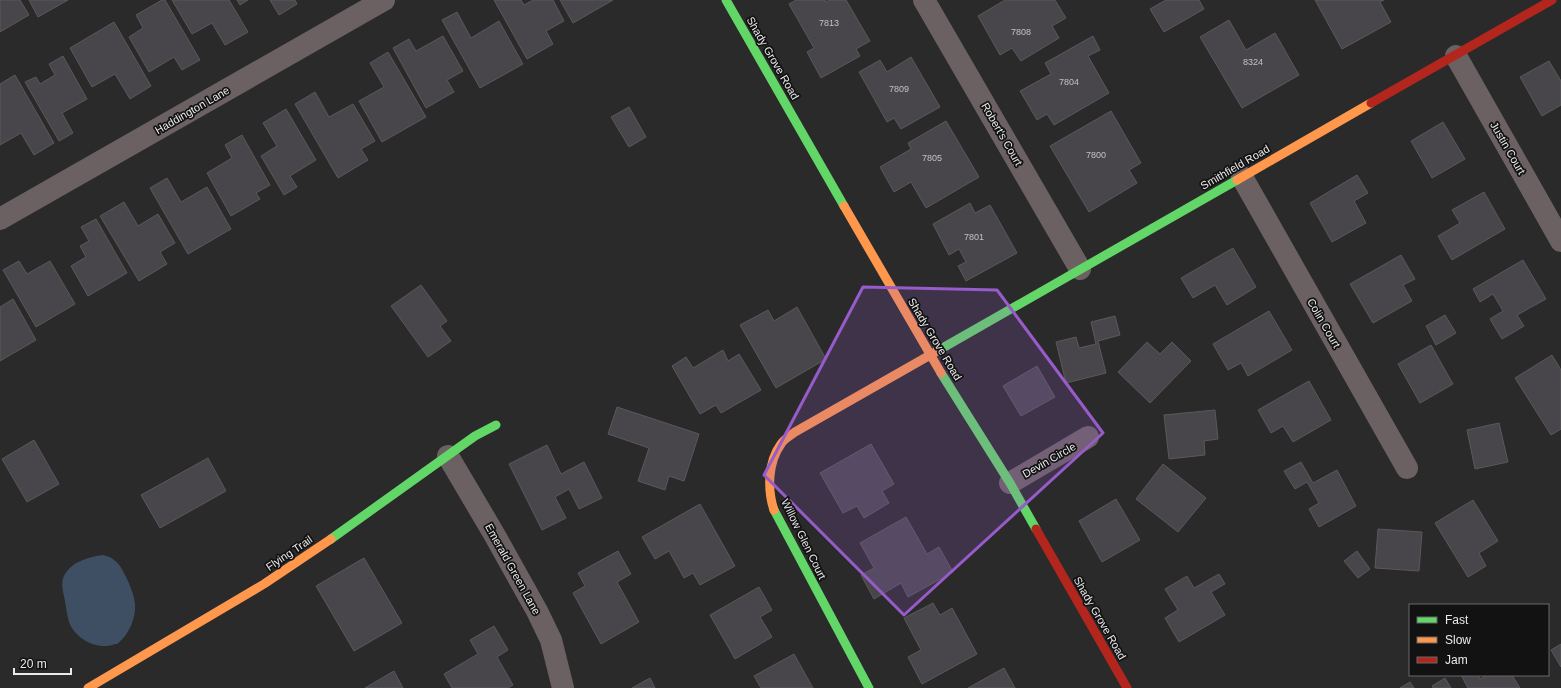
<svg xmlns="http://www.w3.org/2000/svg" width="1561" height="688" viewBox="0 0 1561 688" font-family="Helvetica,sans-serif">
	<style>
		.water { fill: #3e4f64 }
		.building { fill: #48464b; stroke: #59595a }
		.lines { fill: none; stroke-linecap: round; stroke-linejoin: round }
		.street { stroke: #6b6162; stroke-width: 22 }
		.fast { stroke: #63d668; stroke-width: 9 }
		.slow { stroke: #ff974d; stroke-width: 9 }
		.jam { stroke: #b3261e; stroke-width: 9 }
		.marked { fill: #975bca; fill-opacity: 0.2; stroke: #975bca; stroke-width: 3; stroke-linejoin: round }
		.labels { text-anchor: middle; stroke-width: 3.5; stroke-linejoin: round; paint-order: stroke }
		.number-label { font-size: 9px; fill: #c2c0c3 }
		.street-label { font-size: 11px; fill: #eae9eb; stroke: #121213 }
	</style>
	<rect width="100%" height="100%" fill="#2a2a2b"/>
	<path class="water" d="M103 555C106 556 111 557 114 560 120 564 123 571 126 577 130 585 134 595 135 604 136 619 128 636 117 644H115C98 651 75 639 69 622 67 615 66 607 65 601 63 591 60 582 65 574 73 561 89 557 103 555Z"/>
	<path class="building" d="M0 0H20L29 15 0 32Z
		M29 0H68L38 17Z
		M162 0H165L200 60 182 70 174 57 149 72 129 37 143 28 136 15Z
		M172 0H229L248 32 225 45 212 23 192 34Z
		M237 0H248L240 5Z
		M270 0H295L297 4 279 15Z
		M494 0H521L524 5 533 0H553L564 21 546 31 553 44 527 59Z
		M560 0H613L573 23Z
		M796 0H825L826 2 829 0H846L870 41 856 49 860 56 821 78 807 52 814 48 789 4Z
		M1005 0H1055L1066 18 1052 26 1059 38 1021 61 1012 48 1000 55 978 16Z
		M1166 0H1199L1204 9 1164 32 1150 9Z
		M1315 0H1384L1380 2 1391 22 1342 49Z
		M457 12 471 38 499 21 523 64 480 88 442 20Z
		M1229 20 1246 50 1275 33 1299 75 1242 108 1200 37Z
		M114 22 151 86 130 99 115 74 92 87 70 48Z
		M443 36 463 71 447 80 454 92 426 108 393 48 409 39 416 51Z
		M1093 36 1100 50 1088 56 1109 93 1054 125 1047 114 1037 120 1020 91 1051 74 1045 63Z
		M388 52 426 117 382 142 359 101 384 87 370 63Z
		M63 56 87 99 62 113 73 133 59 141 25 82 36 77 40 84 55 75 49 64Z
		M911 57 940 107 901 129 894 118 887 122 859 72 880 60 887 72Z
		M1549 61 1561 81V105L1542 116 1520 77Z
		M15 75 54 143 34 155 21 133 0 145V84Z
		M315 92 329 117 353 104 375 141 361 149 368 160 338 178 295 104Z
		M629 107 646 137 629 147 611 117Z
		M286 109 316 160 290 176 297 187 284 195 261 156 277 146 263 123Z
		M1111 111 1141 163 1129 170 1137 183 1089 212 1050 146Z
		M946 121 979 177 926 208 911 182 894 192 880 167 911 149 908 143Z
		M1443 122 1465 159 1432 178 1411 141Z
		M242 135 270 185 256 193 260 199 231 216 207 173 232 158 225 145Z
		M1357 175 1368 193 1354 201 1366 223 1332 242 1310 203Z
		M167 178 181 202 207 187 231 229 188 254 150 188Z
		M1484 192 1505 229 1452 260 1438 236 1460 223 1452 210Z
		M124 202 138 226 158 214 175 243 160 252 167 264 139 281 100 216Z
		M970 203 975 213 990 205 1017 253 966 281 958 266 966 262 959 249 949 255 933 224Z
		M96 219 127 273 88 296 71 266 86 257 80 246 89 241 81 227Z
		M1233 248 1256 287 1227 305 1215 285 1193 298 1181 278Z
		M1401 255 1415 279 1403 285 1412 301 1373 323 1350 284Z
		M1523 260 1546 299 1517 315 1524 326 1502 339 1490 319 1503 311 1493 294 1480 302 1473 289Z
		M19 261 27 274 50 261 75 304 36 327 3 270Z
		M421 285 447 321 440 326 451 341 428 357 391 306Z
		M13 299 36 340 0 361V307Z
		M797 307 826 359 776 388 740 325 768 310 774 321Z
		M1269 311 1292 350 1248 376 1241 363 1228 370 1213 344Z
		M1445 315 1456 333 1436 345 1426 326Z
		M1115 316 1120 335 1098 341 1106 373 1066 383 1056 342 1076 337 1079 348 1096 344 1091 322Z
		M1147 342 1160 354 1172 342 1191 361 1150 403 1118 372Z
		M1431 345 1453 384 1420 403 1398 364Z
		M723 350 728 361 739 354 761 390 721 413 716 405 700 414 672 366 686 357 693 368Z
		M1552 355 1561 370V429L1551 435 1515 378Z
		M1037 366 1055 397 1021 416 1003 386Z
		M1309 381 1331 420 1293 442 1283 426 1271 433 1258 410Z
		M617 407 699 434 684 481 669 476 665 490 638 481 649 448 608 434Z
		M1215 410 1218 439 1204 441 1205 455 1169 459 1164 415Z
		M1499 423 1508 462 1475 469 1467 430Z
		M34 440 59 484 27 502 2 459Z
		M871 444 894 484 882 491 889 503 864 518 857 506 843 513 820 473Z
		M547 445 561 474 584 462 602 498 579 509 569 489 555 497 566 518 542 530 509 464Z
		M208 458 226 491 160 528 141 495Z
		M1301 462 1313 483 1337 470 1356 506 1319 527 1309 509 1319 503 1307 482 1295 489 1284 471Z
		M1163 464 1206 498 1178 532 1136 499Z
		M1116 499 1140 540 1102 562 1079 521Z
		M1473 500 1498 541 1479 553 1486 566 1468 577 1435 523Z
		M700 504 735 566 700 585 693 573 684 578 669 551 655 559 642 537Z
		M906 517 927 554 939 547 953 572 908 597 901 583 874 599 861 575 874 568 860 543Z
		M1378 529 1422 532 1419 571 1375 568Z
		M618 551 631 574 617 582 639 622 601 644 573 593 585 586 578 573Z
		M1357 551 1370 569 1358 578 1344 561Z
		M364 558 402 623 354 651 316 586Z
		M1219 574 1225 584 1211 592 1225 615 1179 642 1165 618 1178 610 1165 589 1187 576 1194 588Z
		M759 587 772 610 760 617 772 637 735 659 710 615Z
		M933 603 940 615 952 608 977 654 922 684 908 657 921 650 904 618Z
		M494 626 508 650 497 657 513 685 508 688H452L444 674 478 654 470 640Z
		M1561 644V667L1551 650Z
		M794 654 813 688H761L754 676Z
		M1004 668 1015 688H968Z
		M394 671 403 688H365Z
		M1461 675H1478L1480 679 1487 675H1512L1520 688H1468Z
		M650 678 655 688H632Z
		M1445 678 1451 688H1433L1432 686Z
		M1410 682 1414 688H1400Z"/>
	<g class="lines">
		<path class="street" d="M924 0 1080 269
			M1456 56 1561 241
			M1242 177 1407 468
			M0 219 384 0
			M448 456 494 534 537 611 551 640 563 688
			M1010 483 1088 437"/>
		<path class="fast" d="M726 0 844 206
			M939 350 1237 180
			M941 373 1010 483 1036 529
			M774 510 869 688
			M331 539 475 436 496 425"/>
		<path class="slow" d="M1237 180 1371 103
			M844 206 941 373
			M774 510C767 489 768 462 781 444 784 439 790 436 795 432L939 350
			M88 688 264 584 331 539"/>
		<path class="jam" d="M1371 103 1552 0
			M1036 529 1127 688"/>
	</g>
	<path class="marked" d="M863 287 997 290 1103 433 904 615 764 475Z"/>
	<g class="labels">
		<g class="number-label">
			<text x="829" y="26">7813</text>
			<text x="1021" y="35">7808</text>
			<text x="1253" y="65">8324</text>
			<text x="1069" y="85">7804</text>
			<text x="899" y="92">7809</text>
			<text x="1096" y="158">7800</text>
			<text x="932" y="161">7805</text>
			<text x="974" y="240">7801</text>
		</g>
		<g class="street-label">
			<text transform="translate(773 58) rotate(60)" y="4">Shady Grove Road</text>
			<text transform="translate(192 110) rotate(-30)" y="4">Haddington Lane</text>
			<text transform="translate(1002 134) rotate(60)" y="4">Robert's Court</text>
			<text transform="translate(1508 148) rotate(60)" y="4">Justin Court</text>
			<text transform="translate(1235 167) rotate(-30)" y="4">Smithfield Road</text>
			<text transform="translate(1324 323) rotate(60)" y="4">Colin Court</text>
			<text transform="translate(935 339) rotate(59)" y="4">Shady Grove Road</text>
			<text transform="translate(1049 460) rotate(-30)" y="4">Devin Circle</text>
			<text transform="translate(804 539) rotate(64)" y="4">Willow Glen Court</text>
			<text transform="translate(289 553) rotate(-34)" y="4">Flying Trail</text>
			<text transform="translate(513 569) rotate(61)" y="4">Emerald Green Lane</text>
			<text transform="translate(1100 618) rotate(60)" y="4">Shady Grove Road</text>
		</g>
	</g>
	<rect x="1409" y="604" width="140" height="72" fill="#121213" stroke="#686869"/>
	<rect x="1417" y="617" width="20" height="6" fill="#63d668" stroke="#686869"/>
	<text x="1445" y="624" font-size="12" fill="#eae9eb">Fast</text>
	<rect x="1417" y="637" width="20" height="6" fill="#ff974d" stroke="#686869"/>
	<text x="1445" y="644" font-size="12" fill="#eae9eb">Slow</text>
	<rect x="1417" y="657" width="20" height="6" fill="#b3261e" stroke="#686869"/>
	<text x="1445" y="664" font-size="12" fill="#eae9eb">Jam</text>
	<path d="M14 668v6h57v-6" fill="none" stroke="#eae9eb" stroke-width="2"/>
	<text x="20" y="668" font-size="12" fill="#eae9eb" stroke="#121213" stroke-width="3" paint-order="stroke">20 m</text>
</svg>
